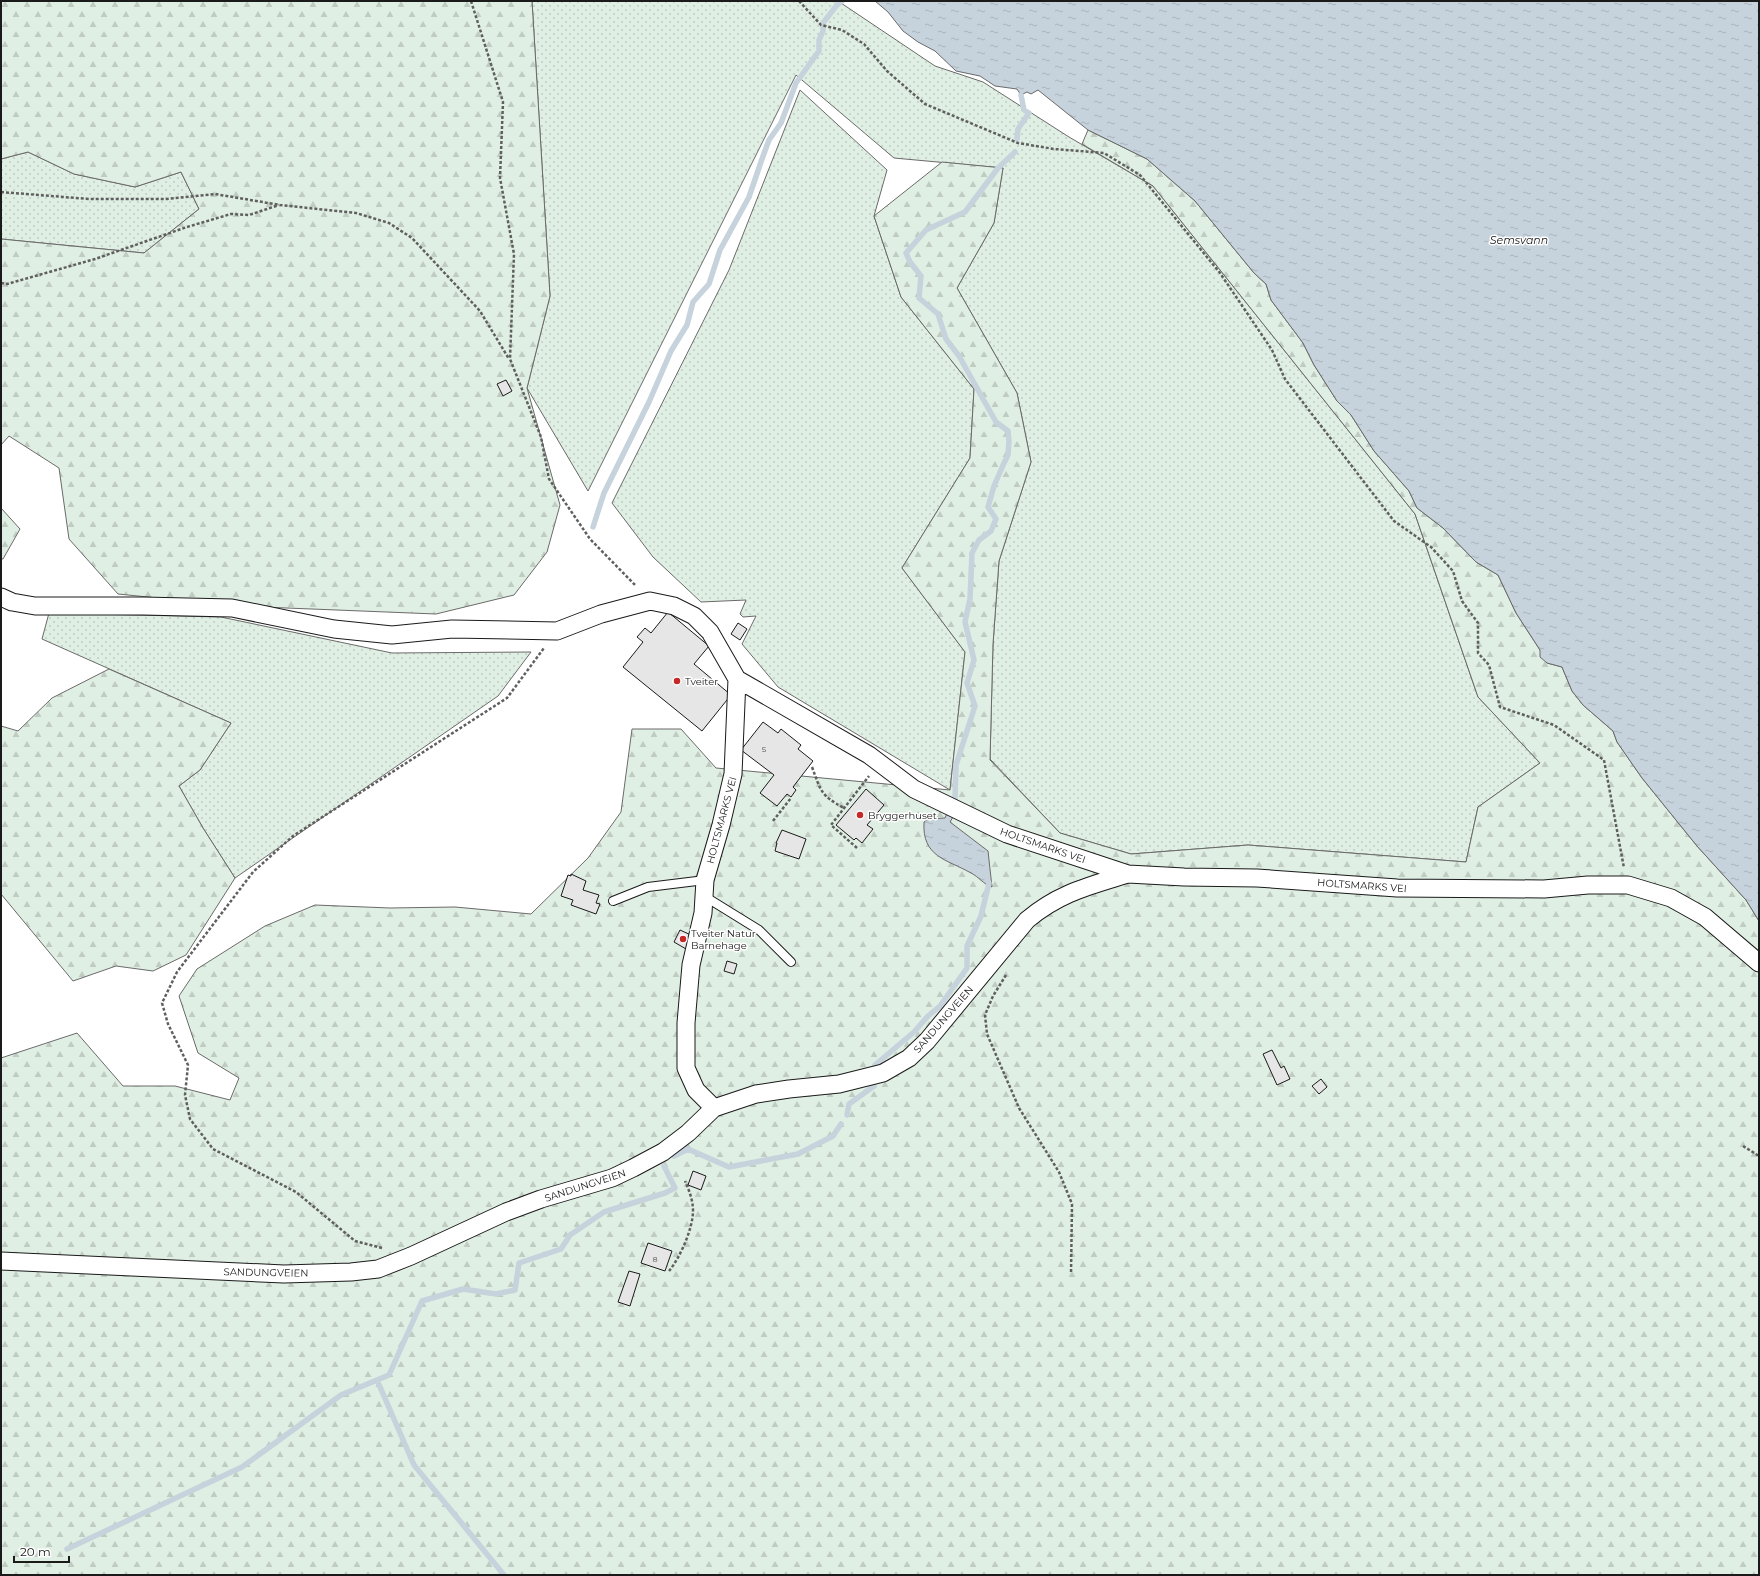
<svg xmlns="http://www.w3.org/2000/svg" width="1760" height="1576" viewBox="0 0 1760 1576" font-family="Montserrat,sans-serif">
	<style>
		.green { fill: url(#green-dots); stroke: #6a6a6a }
		.forest { fill: url(#forest-firs); stroke: #6a6a6a }
		.water { fill: url(#water-ripples); stroke: #6a6a6a }
		.lines { fill: none; stroke-linecap: round; stroke-linejoin: round }
		.stream { stroke: #c6d2dc; stroke-width: 5.5 }
		.building { fill: #e6e6e6; stroke: #1a1a1a }
		.lane-casing { stroke: #1a1a1a; stroke-width: 10 }
		.street-casing { stroke: #1a1a1a; stroke-width: 19 }
		.path { stroke: #5f5f5f; stroke-width: 2.5; stroke-dasharray: 3 2; stroke-linecap: butt }
		.lane { stroke: #fff; stroke-width: 8 }
		.street { stroke: #fff; stroke-width: 17 }
		.poi-dot { fill: #c62828; stroke: #fff; stroke-width: 1.5 }
		.labels { text-anchor: middle; stroke-width: 3; stroke-linejoin: round; paint-order: stroke }
		.number-label { font-size: 8px; fill: #4d4d4d }
		.poi-label { font-size: 10px; fill: #1a1a1a; stroke: #fff; text-anchor: start }
		.street-label { font-size: 10px; fill: #1a1a1a; stroke: #fff }
		.water-label { font-size: 11px; font-style: italic; fill: #1a1a1a; stroke: #fff }
	</style>
	<defs>
		<pattern id="green-dots" width="8" height="8" patternUnits="userSpaceOnUse"><rect width="8" height="8" fill="#e0efe3"/><path d="M2 2h.1M6 6h.1" fill="none" stroke="#c0ccc2" stroke-width="1.8" stroke-linecap="round"/></pattern>
		<pattern id="forest-firs" width="22" height="20" patternUnits="userSpaceOnUse"><rect width="22" height="20" fill="#e0efe3"/><path d="M5 1l3.5 6h-7zM16 11l3.5 6h-7z" fill="#c0ccc2"/></pattern>
		<pattern id="water-ripples" width="26" height="14" patternUnits="userSpaceOnUse"><rect width="26" height="14" fill="#c6d2dc"/><path d="M2 4q2-2 4 0t4 0M15 11q2-2 4 0t4 0" fill="none" stroke="#aab4bc"/></pattern>
	</defs>
	<rect width="100%" height="100%" fill="#fff"/>
	<path class="green" d="M532 1H838L935 66 983 82 1069 137 1153 186 1415 514 1478 697 1540 763 1478 807 1466 862 1248 845 1131 854 1060 833 990 759 993 644 999 561 1031 462 1017 393 957 288 994 223 1003 168 894 158 796 75 588 491 527 388 550 296Z
		M800 90 887 170 874 216 901 297 974 389 970 458 902 568 965 652 950 790 778 687 742 644 756 616 743 617 740 614 746 600 701 602 653 557 612 503 729 270Z
		M28 152 74 174 135 187 181 172 199 209 144 253 1 239V159Z
		M49 613 221 617 392 653 531 652 498 696 235 878 203 828 179 786 200 770 231 723 42 639Z"/>
	<path class="forest" d="M1 1H532L550 296 527 388 560 505 547 552 514 595 436 614 237 606 118 594 69 539 59 468 9 436 1 445V239L144 253 199 209 181 172 135 187 74 174 28 152 1 159Z
		M1088 130 1147 159 1195 201 1254 273 1266 284 1271 300 1303 343 1314 365 1337 401 1351 415 1374 451 1409 491 1417 508 1443 528 1476 562 1498 575 1516 613 1540 650 1547 663 1562 667 1572 691 1583 705 1613 731 1617 742 1642 778 1697 846 1746 900 1759 921V1575H1V1058L77 1033 123 1086H175L230 1100 239 1078 198 1053 179 996 197 969 265 926 315 905 390 908 455 907 531 914 588 858 621 812 632 729H681L716 768 950 790 965 652 902 568 970 458 974 389 901 297 874 216 942 162 1003 168 994 223 957 288 1017 393 1031 462 999 561 993 644 990 760 1060 833 1131 854 1248 845 1466 862 1478 807 1540 763 1478 697 1415 514 1153 186 1082 144Z
		M1 508 20 529 3 559H1Z
		M109 669 231 723 200 770 179 786 203 828 235 878 186 955 153 971 116 966 73 981 1 894V726L18 731 52 698Z"/>
	<path class="water" d="M875 1H1759V921L1746 900 1697 846 1642 778 1617 742 1613 731 1583 705 1572 691 1562 667 1547 663 1540 657V650L1516 613 1498 575 1476 562 1443 528 1417 508 1409 491 1374 451 1351 415 1337 401 1314 365 1303 343 1271 300 1266 284 1254 273 1195 201 1147 159 1088 130 1038 90 1031 94 1027 92 1021 95 1017 89 995 86 980 76 956 71 935 51 918 42 903 31 888 12Z
		M948 811 953 817 950 822 988 851 992 887C983 884 979 877 971 873 946 859 922 857 924 822L928 819 945 818Z"/>
	<g class="lines">
		<path class="stream" d="M1017 139 1018 129 1029 113 1024 110 1021 95
			M593 527 604 493 649 402 671 351 687 325 693 302 709 284 720 250 749 197 762 159 769 140 781 123 796 83 819 51V40L823 31V23L837 5 842 1
			M955 799 956 765 975 706 967 683 974 660 965 622 970 599 972 553 979 540 991 531 996 519 988 507 994 486 1004 463 1008 455 1009 441 1008 431 996 422 959 356 946 339 938 314 919 298 921 276 910 262 906 253 926 230 965 212 998 168 1015 152
			M875 1065 914 1032 928 1016 940 1006 967 968V946L981 916 989 883 987 880
			M847 1115 849 1104 874 1086
			M674 1156 688 1149 729 1167 798 1154 833 1136 841 1124
			M377 1380 414 1465 504 1575
			M67 1549 242 1467 341 1395 389 1375 422 1301 463 1289 496 1294 515 1290 519 1263 561 1249 570 1235 604 1212 665 1193 675 1188 664 1166"/>
	</g>
	<path class="building" d="M506 380 512 391 503 396 497 384Z
		M668 612 709 646 694 664 731 695 702 731 623 667 643 642 637 637 645 628 651 633Z
		M738 623 747 629 740 640 731 634Z
		M763 722 778 733 781 729 801 745 798 749 813 761 793 787 796 790 791 797 787 794 777 806 760 793 774 775 741 750Z
		M866 789 884 805 867 825 873 829 862 843 856 838 854 840 836 825Z
		M782 830 806 839 799 859 775 851 777 843H776Z
		M571 874 586 881 583 890 599 895 596 903 600 904 596 914 571 905 573 900 561 896 568 875 571 876Z
		M680 930 693 936 686 949 674 942Z
		M727 961 737 964 734 974 724 971Z
		M1272 1050 1281 1068 1284 1066 1290 1079 1277 1085 1263 1054Z
		M1321 1079 1327 1087 1319 1094 1312 1086Z
		M693 1171 706 1176 701 1190 688 1185Z
		M648 1243 672 1251 665 1271 641 1263Z
		M629 1271 640 1274 630 1306 618 1302Z"/>
	<g class="lines">
		<defs>
			<path id="lane" d="M704 896 759 930 791 962
				M613 901 648 887 705 880"/>
			<path id="street" d="M1 597 12 602 35 606H143L232 608 334 629 392 635 452 629 557 631 601 614 650 601 674 606 694 616 710 632 737 679
				M737 679 869 755 914 789 1007 834 1128 874 1184 877 1257 878 1397 888 1544 889 1588 885H1628L1671 898 1705 917 1759 963
				M714 1108 696 1090 686 1068V1023L691 965 703 913 705 880 721 825 733 774 737 679
				M1 1261 284 1274 351 1272 378 1269 411 1256 506 1212 541 1199 612 1178 633 1168 663 1152 688 1133 714 1108 756 1094 789 1089 839 1084 883 1073 909 1058 927 1041 1027 920C1059 893 1089 886 1128 874"/>
		</defs>
		<use href="#lane" class="lane-casing"/>
		<use href="#street" class="street-casing"/>
		<path class="path" d="M471 1 503 102 500 178 514 254 510 359 541 437 549 479 590 539 636 586
			M799 1 821 25 842 30 864 44 887 71 925 104 1018 143 1054 149 1104 153 1140 175 1220 273 1272 350 1285 379 1394 521 1431 547 1453 571 1462 601 1478 623V653L1489 665 1500 707 1554 725 1604 760 1624 868
			M1 192 89 199H167L215 194 280 205 356 213 389 223 412 238 480 311 509 359
			M1 283 7 284 95 259 187 227 231 214 249 215 279 205
			M812 767C821 791 820 795 844 808
			M773 821 791 798
			M857 848 831 825 869 776
			M1006 975 993 996 985 1015 987 1034 1019 1108 1059 1172 1072 1204 1071 1274
			M1743 1146 1759 1156
			M382 1248 355 1241 296 1192 213 1149 190 1119 185 1095 188 1065 168 1024 162 1003 177 972 253 872 293 836 507 698 544 648
			M669 1271C680 1258 693 1228 693 1211 693 1200 689 1190 685 1181"/>
		<use href="#lane" class="lane"/>
		<use href="#street" class="street"/>
	</g>
	<g class="poi-dot">
		<circle cx="677" cy="681" r="4"/>
		<circle cx="860" cy="815" r="4"/>
		<circle cx="683" cy="939" r="4"/>
	</g>
	<g class="labels">
		<g class="number-label">
			<text x="764" y="752">5</text>
			<text x="655" y="1262">8</text>
		</g>
		<g class="poi-label">
			<text x="685" y="685">Tveiter</text>
			<text x="868" y="819">Bryggerhuset</text>
			<text x="691" y="937">Tveiter Natur<tspan x="691" dy="12">Barnehage</tspan></text>
		</g>
		<g class="street-label">
			<text transform="translate(721 820) rotate(-75)" y="4">HOLTSMARKS VEI</text>
			<text transform="translate(1043 845) rotate(19)" y="4">HOLTSMARKS VEI</text>
			<text transform="translate(1362 885) rotate(4)" y="4">HOLTSMARKS VEI</text>
			<text transform="translate(943 1019) rotate(-49)" y="4">SANDUNGVEIEN</text>
			<text transform="translate(585 1185) rotate(-18)" y="4">SANDUNGVEIEN</text>
			<text transform="translate(266 1272) rotate(1)" y="4">SANDUNGVEIEN</text>
		</g>
		<g class="water-label">
			<text x="1519" y="244">Semsvann</text>
		</g>
	</g>
	<rect width="1760" height="1576" fill="none" stroke="#1a1a1a" stroke-width="4"/>
	<path d="M14 1556v6h55v-6" fill="none" stroke="#1a1a1a" stroke-width="2"/>
	<text x="20" y="1556" font-size="12" fill="#1a1a1a" stroke="#ffffff" stroke-width="3" paint-order="stroke">20 m</text>
</svg>
